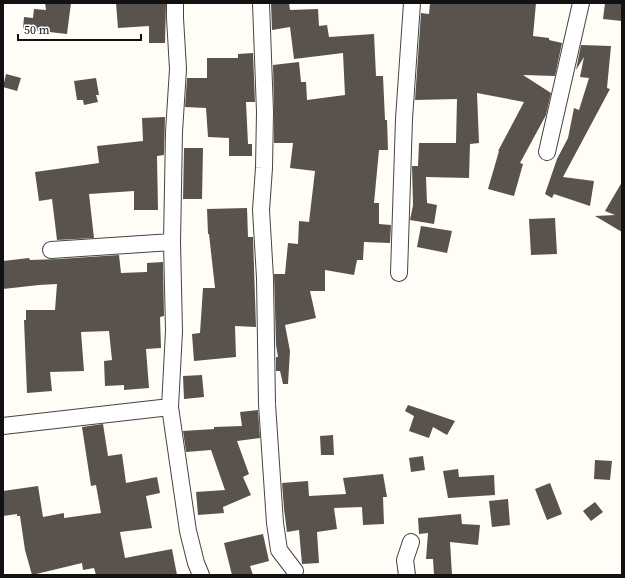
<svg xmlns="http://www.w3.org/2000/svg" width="625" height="578" viewBox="0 0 625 578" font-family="'Source Serif 4',serif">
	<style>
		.building { fill: #5a524d }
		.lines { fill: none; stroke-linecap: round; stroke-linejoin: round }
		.minor-casing { stroke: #444; stroke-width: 18 }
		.minor { stroke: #fff; stroke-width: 16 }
	</style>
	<rect width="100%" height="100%" fill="#fffdf5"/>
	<path class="building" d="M45 3H71L67 34 23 29 24 17 33 18 34 9 46 10Z
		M116 3H166L165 43H149V26L118 28Z
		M271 3H289L290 10 318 9 319 26 327 25 329 37 374 34 376 76H383L385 120H387L388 150H379L374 203H379V224L391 225 390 243 364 242 363 260H357L354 275 325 270V291H310L316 318 285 325 290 351 288 384H283L280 371H276V357H278L276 345 274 274H285L288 243 298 244 299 221 309 222 315 171 290 168 293 143H274V112L273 65 299 62 301 82H306L307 100 345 95 343 53 294 59 290 27 272 30Z
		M430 3H536L533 36 549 38V40L562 43 555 76 523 75 551 93 546 115 520 163 523 164 514 196 488 189 499 151H498L524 102 477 93 479 143 470 144 469 178 426 177 427 203 437 205 434 224 410 220 413 205 412 166H418L419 143H456L457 99 415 100 421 13 429 14Z
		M605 3H622V21L603 19Z
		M581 45 611 46 607 88 610 89 563 177 594 181 590 206 554 194 552 198 545 194 557 159 568 138 574 108 579 110 589 78 580 77 584 57 576 70Z
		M253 53 255 102H246L248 144H252V156H229V138L208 137 206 108 185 107 187 78H207V58H238V54Z
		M6 74 21 78 17 91 3 87Z
		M96 78 99 95H96L98 102 84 105 83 100H77L74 81Z
		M165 117 164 155 157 156 158 210H134V191L89 194 94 238 57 240 52 199 39 201 35 172 99 163 97 146 143 141 142 118Z
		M184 148H203L202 199H183Z
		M622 182V232L595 216 615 215 605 211Z
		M247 208 248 237H253L256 327 235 326 236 357 194 361 192 334 200 333 203 288H215L209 234H208L207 209Z
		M555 218 557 254 531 255 529 219Z
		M421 226 452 231 447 253 417 247Z
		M119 255 121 273 147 272V263L163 262 164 316 160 317 161 348 146 349 149 388 124 390V385L105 386 104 361 112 360 109 331 81 332 84 371 50 372 52 391 27 393 24 320H26V310H55L57 284 39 285 3 289V261L29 258 30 260 59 259Z
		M202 375 204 397 184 399 183 376Z
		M408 405 420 409 455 421 447 435 433 427 429 438 409 431 414 416 405 411Z
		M258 410 260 438 237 441 249 474 243 477 251 495 223 507 224 513 198 515 196 492 225 490 211 450 186 452 183 431 214 429V427L242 426 240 412Z
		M103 424 108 456 122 454 126 483 157 477 160 493 146 496 152 528 120 532 125 558 172 549 177 575H96L94 568 83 570 82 563 32 575 25 550 20 516H17V514L3 516V491L38 486 43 517 64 513V518L101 513 96 485 91 486 82 427Z
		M333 435 334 455H321L320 436Z
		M423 456 425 470 411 472 409 458Z
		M595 460 612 461 610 480 594 479Z
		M458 469 459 477 494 475 495 495 448 498 443 471Z
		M383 474 387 497H383L384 524 363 525 362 507 334 508 337 529 317 532 319 563 302 564 299 530 287 532 284 509 282 483 308 481 309 496 346 494 343 478Z
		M550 483 562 514 547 520 535 489Z
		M508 499 510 525 492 527 489 501Z
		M595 502 603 512 591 521 583 511Z
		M461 514 462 524 480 525 478 545 450 542 452 575H434L433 559H426L428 533 419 534 418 518Z
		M263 534 269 561 250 566 253 575H232L224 543Z"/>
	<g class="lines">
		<defs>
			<path id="minor" d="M175 3V18L178 69 174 132 172 242 174 331 170 407 188 531 196 563 201 575
				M261 3 265 112 264 168 261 210 265 278 267 404 275 523 279 550 295 571
				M547 152 581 3
				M51 250 172 242
				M399 273 404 119 412 3
				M3 426 170 407
				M407 575 405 560 411 542"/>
		</defs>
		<use href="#minor" class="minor-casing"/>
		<use href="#minor" class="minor"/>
	</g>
	<rect width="625" height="578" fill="none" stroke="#111111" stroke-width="8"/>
	<path d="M18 34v6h123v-6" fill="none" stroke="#111111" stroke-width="2"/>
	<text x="24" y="34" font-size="12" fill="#111111" stroke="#ffffff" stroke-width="3" paint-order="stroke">50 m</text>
</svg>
